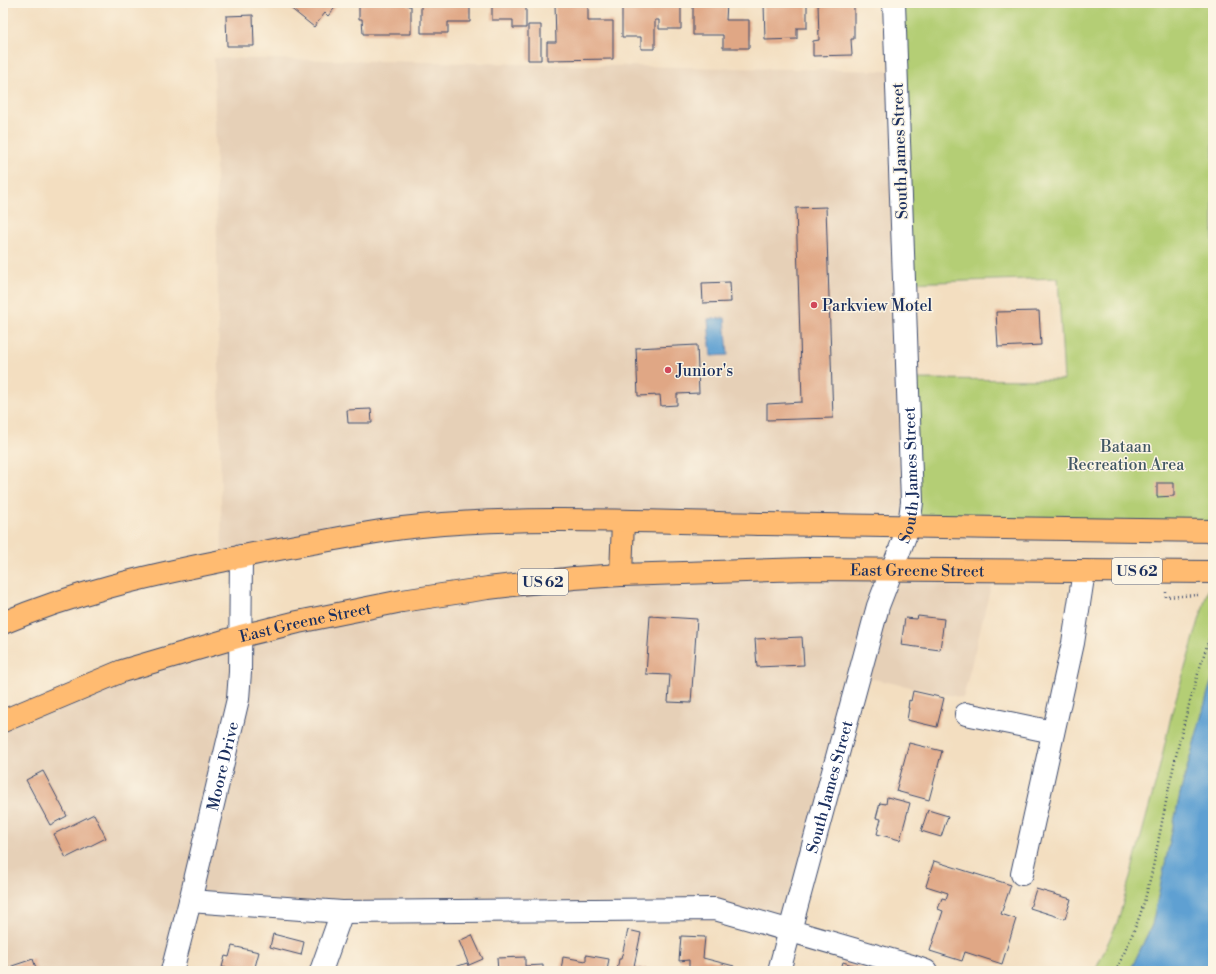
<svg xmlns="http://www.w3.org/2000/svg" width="1216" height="974" viewBox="0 0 1216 974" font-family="'Libre Bodoni',serif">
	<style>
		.built { fill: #e6d0b7 }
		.green { fill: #b4ce74; stroke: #687e69 }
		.water { fill: #5ea0d2; stroke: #3c6898 }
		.building { fill: #e0a785 }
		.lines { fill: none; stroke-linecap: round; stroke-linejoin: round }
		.minor-casing { stroke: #3b496d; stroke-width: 24 }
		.highway-casing { stroke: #3b496d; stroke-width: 24 }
		.path { stroke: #3b496d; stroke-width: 2.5; stroke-dasharray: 1 3; stroke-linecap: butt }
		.minor { stroke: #fff; stroke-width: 22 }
		.highway { stroke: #ffbb71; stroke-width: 22 }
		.poi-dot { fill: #d1495b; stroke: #fcf5e5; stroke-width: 1.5 }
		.labels { text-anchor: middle; stroke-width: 3; stroke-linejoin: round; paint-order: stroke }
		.shield { fill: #fcf5e5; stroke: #5e6a86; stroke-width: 1 }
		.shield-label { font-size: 15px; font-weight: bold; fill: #1b2f5e }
		.street-label { font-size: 16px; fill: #1b2f5e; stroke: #fcf5e5 }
		.poi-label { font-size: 16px; fill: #1b2f5e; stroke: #fcf5e5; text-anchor: start }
		.park-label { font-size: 16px; fill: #415764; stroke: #fcf5e5 }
	</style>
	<rect width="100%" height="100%" fill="#fcf5e5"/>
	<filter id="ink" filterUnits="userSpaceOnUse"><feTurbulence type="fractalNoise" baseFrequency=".025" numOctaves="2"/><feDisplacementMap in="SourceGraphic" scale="8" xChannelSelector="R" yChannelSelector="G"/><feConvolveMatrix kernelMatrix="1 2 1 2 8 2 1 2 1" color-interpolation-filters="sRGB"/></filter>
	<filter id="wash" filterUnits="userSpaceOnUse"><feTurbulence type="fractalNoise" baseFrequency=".012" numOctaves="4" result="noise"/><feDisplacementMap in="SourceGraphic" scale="16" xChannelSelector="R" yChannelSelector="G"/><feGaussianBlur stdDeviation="0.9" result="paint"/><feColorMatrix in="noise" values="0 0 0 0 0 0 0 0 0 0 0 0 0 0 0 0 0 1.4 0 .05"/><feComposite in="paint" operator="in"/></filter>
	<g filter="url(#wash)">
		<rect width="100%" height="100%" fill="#f3dec0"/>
		<path class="built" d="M214 58 896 71 909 526 525 521 222 561Z
			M995 570 963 698 859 676 791 930 715 909 191 901 172 971H3V721L122 671 488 588Z"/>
		<path class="green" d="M894 3H1213V531L909 526 907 379 1064 380 1058 278 904 283Z
			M1213 573V677L1209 689 1180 794 1152 925 1130 971H1095L1118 921 1158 774 1172 712Z"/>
		<path class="water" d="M725 318 728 355 711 356 708 319Z
			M1213 677V971H1130L1152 925 1180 794 1209 689Z"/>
		<g id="blocks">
			<path class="building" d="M284 3H339L328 16 325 13 314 27Z
				M359 3H408V6H411V34H363L362 19H359Z
				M421 3H470V22H448V33H421Z
				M492 3H526V28H513V20H492Z
				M555 3H588V21H613V59L547 60V42H556Z
				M622 3H681V29H659V20H655V49H641V37H622Z
				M693 3H727L726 20H749V48H723V35H693Z
				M764 3H796V4H807V28H797V39L765 40Z
				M818 3H854V39H851L852 55 813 56V41L819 40Z
				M253 15 254 46H227L226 16Z
				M528 25H541V60H528Z
				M826 207 833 418 767 420V404L802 402 796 208Z
				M730 282 731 302 703 303 702 283Z
				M1039 311 1041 345 998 347 996 312Z
				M697 345 699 393 677 394V405L661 406 660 395 638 396 636 348Z
				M371 409 372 423H348L347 410Z
				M1157 483H1174V496L1157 497Z
				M650 616 697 619 691 703 668 702 670 675 646 674Z
				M918 616 944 619 940 650 901 645 905 618 917 619Z
				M802 637 804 665 757 667 755 639Z
				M913 691 944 698 937 727 907 720 909 708H908L909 700 911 701Z
				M909 743 942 751 929 800 896 791Z
				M43 771 67 816 50 825 26 780Z
				M887 797 910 803 900 840 877 834 881 819 876 818 880 803 886 804Z
				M928 810 948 816 941 837 921 831Z
				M94 814 106 838 66 858 54 834Z
				M934 861 1011 885 1001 914 1016 919 1002 964 965 952 962 961 930 951 943 911 938 909 942 898 946 899 948 893 926 886Z
				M1036 889 1071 899 1065 919 1030 908Z
				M628 930 641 933 634 966 657 971H617L619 959H621Z
				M273 934 304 942 301 955 270 947Z
				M472 935 483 959 469 965 459 941Z
				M681 936 705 937 703 958 734 966 733 971H689V960L679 961Z
				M232 946 259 952 255 967 263 969V971H225L226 968 222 967 225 956 229 957Z
				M586 955 609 959 607 971H561L563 957 586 961Z
				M525 957V966L543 965V971H498L497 958Z
				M33 959 37 971H3V969Z
				M843 962 865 969V971H840Z
				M467 963 470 971H444Z"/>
		</g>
	</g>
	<g filter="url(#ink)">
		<use href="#blocks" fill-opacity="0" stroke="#3b496d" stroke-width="1"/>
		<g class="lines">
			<defs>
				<g id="minor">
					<path d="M966 714 1053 732"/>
					<path d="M1022 874 1073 643 1084 571"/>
					<path d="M190 901 342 912 715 909 912 966 926 971"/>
					<path id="s1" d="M172 971 190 901 238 699 240 672 241 556"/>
					<path d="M321 971 342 912"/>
					<path id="s2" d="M779 971 878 606 909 526 912 502 894 3"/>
				</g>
				<g id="highway">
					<path d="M621 575 623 521"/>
					<path d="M3 623C73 593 147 576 221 561 255 553 289 547 324 541 356 535 388 529 421 526 535 515 650 522 765 524 914 526 1064 530 1213 531"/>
					<path id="s3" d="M3 721 122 671 241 636 298 622 402 601 488 588 574 578 621 575 807 569 1213 572"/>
				</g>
			</defs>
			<use href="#minor" class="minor-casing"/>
			<use href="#highway" class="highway-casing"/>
			<path class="path" d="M1166 592V597L1199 595
				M1116 971C1124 953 1133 934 1140 915 1151 882 1157 847 1164 812 1176 750 1192 688 1213 628"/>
			<use href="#minor" class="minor"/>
			<use href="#highway" class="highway"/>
		</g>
	</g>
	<g class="poi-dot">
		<circle cx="814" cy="305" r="4"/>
		<circle cx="668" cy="370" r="4"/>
	</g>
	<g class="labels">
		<g class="shield">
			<rect x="1112" y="558" width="50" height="26" rx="3"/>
			<rect x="518" y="569" width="50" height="26" rx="3"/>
		</g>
		<g class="shield-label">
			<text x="1137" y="576">US 62</text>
			<text x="543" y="587">US 62</text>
		</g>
		<g class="street-label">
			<text transform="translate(899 151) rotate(-92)" y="6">South James Street</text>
			<text dy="6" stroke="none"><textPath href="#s2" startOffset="515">South James Street</textPath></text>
			<text dy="6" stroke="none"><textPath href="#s3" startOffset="935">East Greene Street</textPath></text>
			<text dy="6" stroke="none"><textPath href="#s3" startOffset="319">East Greene Street</textPath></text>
			<text dy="6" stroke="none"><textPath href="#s1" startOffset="211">Moore Drive</textPath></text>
			<text dy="6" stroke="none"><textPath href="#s2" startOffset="191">South James Street</textPath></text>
		</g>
		<g class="poi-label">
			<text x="822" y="311">Parkview Motel</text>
			<text x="676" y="376">Junior's</text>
		</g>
		<g class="park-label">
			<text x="1126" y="452">Bataan<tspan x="1126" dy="18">Recreation Area</tspan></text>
		</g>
	</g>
	<rect width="1216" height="974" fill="none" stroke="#fcf5e5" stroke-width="16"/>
</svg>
